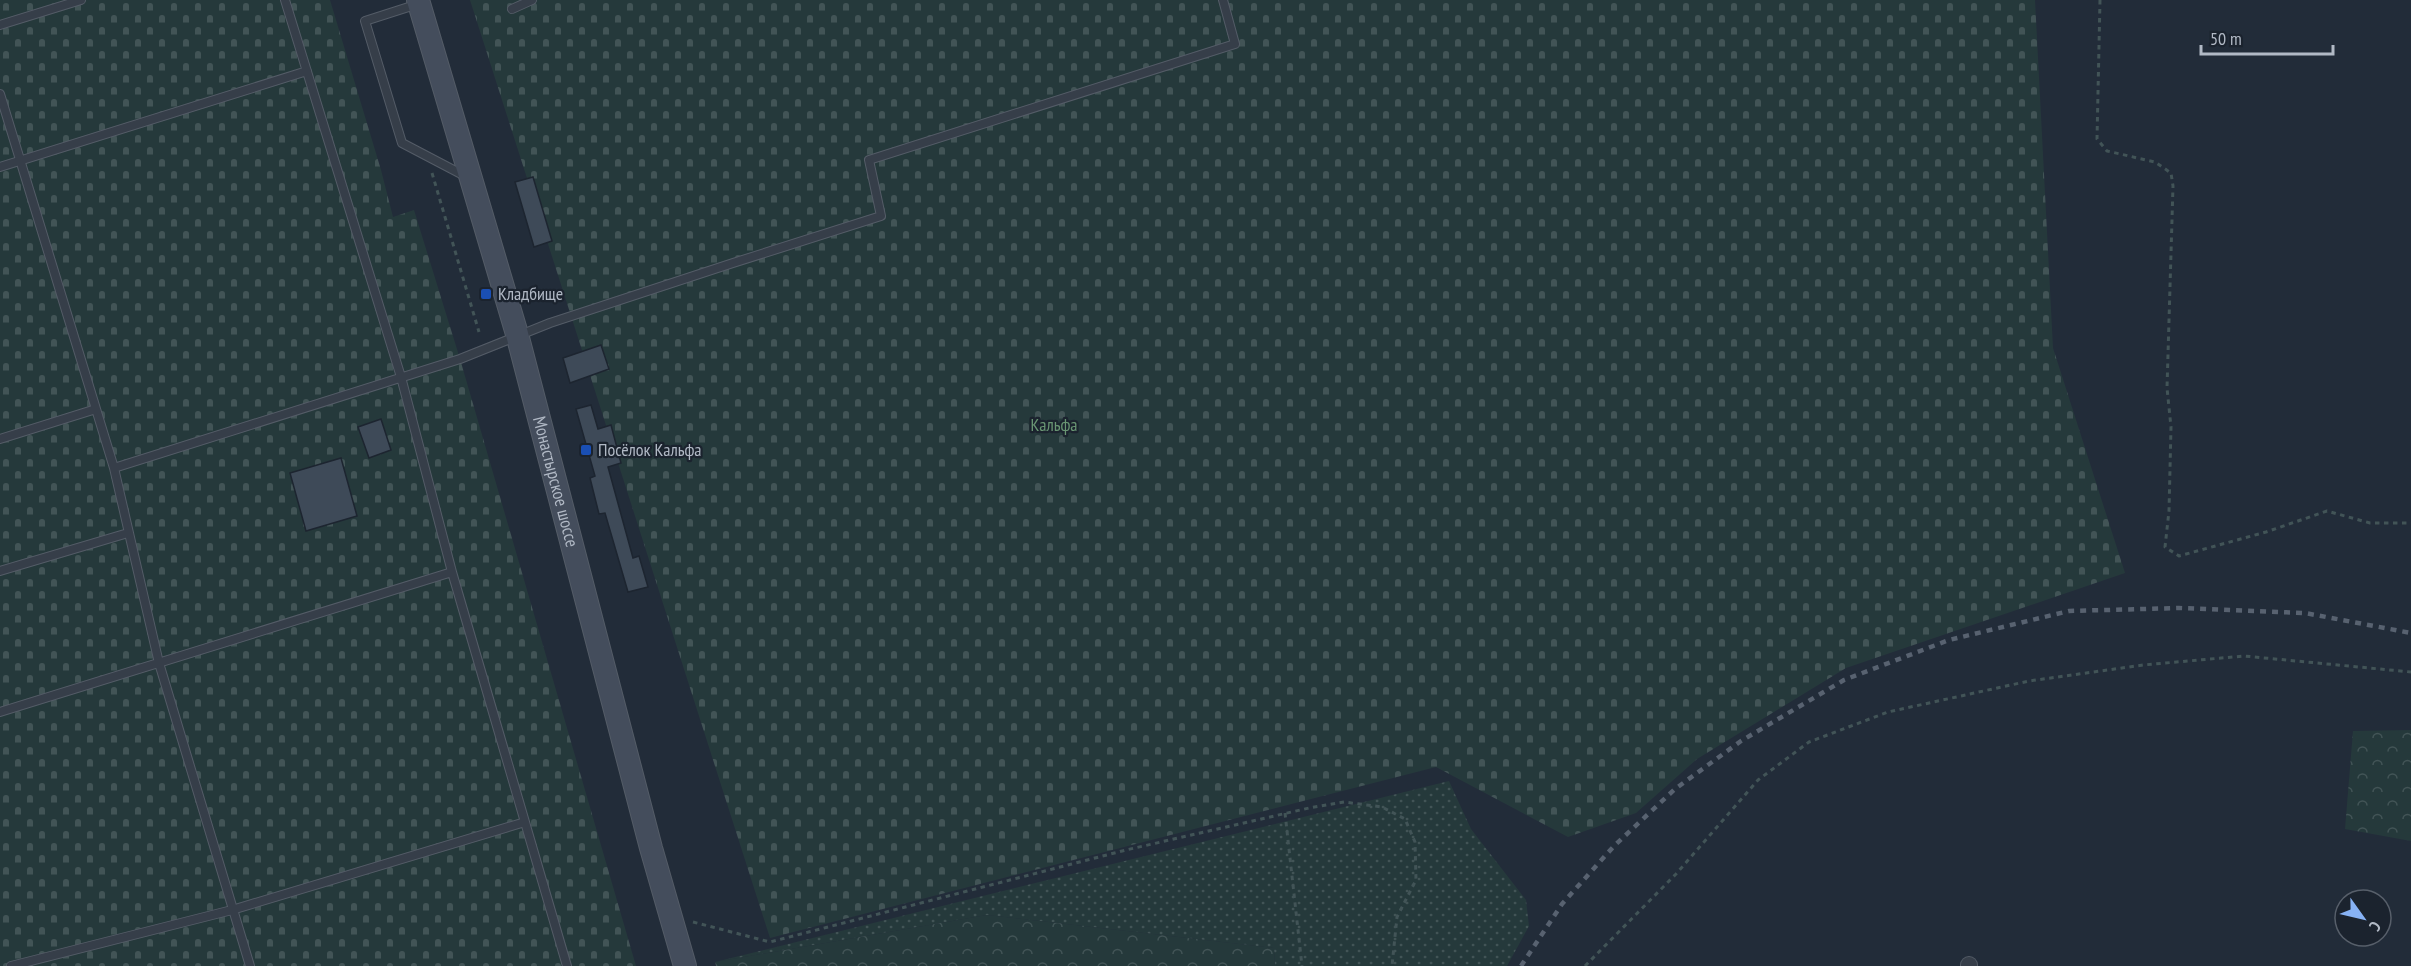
<svg xmlns="http://www.w3.org/2000/svg" width="2411" height="966" viewBox="0 0 2411 966" font-family="'PT Sans Narrow',sans-serif">
	<style>
		.grass { fill: url(#grass-dots) }
		.forest { fill: url(#forest-crowns) }
		.cemetery { fill: url(#cemetery-stones) }
		.building { fill: #3e4a58; stroke: #1d2530; stroke-width: 1.5 }
		.lines { fill: none; stroke-linecap: round; stroke-linejoin: round }
		.lane-casing { stroke: #545c67; stroke-width: 10 }
		.street-casing { stroke: #545c67; stroke-width: 18 }
		.secondary-casing { stroke: #545c67; stroke-width: 24 }
		.path { stroke: #425457; stroke-width: 3; stroke-dasharray: 4.5 4.5; stroke-linecap: butt }
		.lane { stroke: #363e49; stroke-width: 8 }
		.street { stroke: #363e49; stroke-width: 16 }
		.secondary { stroke: #444d5c; stroke-width: 22 }
		.rail { stroke: #586270; stroke-width: 4.5; stroke-dasharray: 6 6; stroke-linecap: butt }
		.transit-dot { fill: #1a4fb4; stroke: #1b232e; stroke-width: 2 }
		.labels { text-anchor: middle; stroke-width: 4.5; stroke-linejoin: round; paint-order: stroke }
		.poi-label { font-size: 18px; fill: #b1b9c5; stroke: #1b232e; text-anchor: start }
		.park-label { font-size: 18px; fill: #699573; stroke: #1b232e }
		.street-label { font-size: 18px; fill: #b1b9c5; stroke: #1b232e }
	</style>
	<defs>
		<pattern id="grass-dots" width="8" height="8" patternUnits="userSpaceOnUse" patternTransform="scale(1.5)"><rect width="8" height="8" fill="#25393b"/><path d="M2 2h.1M6 6h.1" fill="none" stroke="#425456" stroke-width="1.8" stroke-linecap="round"/></pattern>
		<pattern id="forest-crowns" width="20" height="18" patternUnits="userSpaceOnUse" patternTransform="scale(1.5)"><rect width="20" height="18" fill="#25393b"/><path d="M2 6a3 3 0 1 1 6 0M12 15a3 3 0 1 1 6 0" fill="none" stroke="#425456"/></pattern>
		<pattern id="cemetery-stones" width="16" height="16" patternUnits="userSpaceOnUse" patternTransform="scale(1.5)"><rect width="16" height="16" fill="#25393b"/><path d="M2 7V4a2 2 0 0 1 4 0v3zM10 15v-3a2 2 0 0 1 4 0v3z" fill="#425456"/></pattern>
	</defs>
	<rect width="100%" height="100%" fill="#222c39"/>
	<path class="grass" d="M1449 781 1471 829 1526 900 1529 926 1507 966H1275L1274 948 987 915 715 962Z"/>
	<path class="forest" d="M2411 730V841L2345 829 2353 731Z
		M987 915 1274 948 1275 966H716L715 962Z"/>
	<path class="cemetery" d="M0 0H330L381 170 393 217 414 210 460 359 636 966H0Z
		M470 0H2035L2053 348 2125 573 1846 668 1697 759 1636 813 1568 837 1436 767 770 938Z"/>
	<path class="building" d="M533 177 552 241 534 247 515 182Z
		M601 345 609 369 570 383 563 358Z
		M591 405 598 429 611 425 621 463 608 467 633 558 639 556 648 587 628 592 605 513 599 514 590 478 595 476 576 409Z
		M381 419 391 450 369 458 358 427Z
		M341 458 357 516 306 531 290 473Z"/>
	<g class="lines">
		<defs>
			<path id="lane" d="M418 4 365 21 402 143 465 176
				M512 9 532 0
				M0 25 81 0
				M0 94 114 468 159 663 250 966
				M0 167 307 71
				M0 439 96 409
				M114 468 460 359 550 323 733 263 881 216 869 160 1235 44 1223 0
				M0 571 128 533
				M452 572 567 966
				M0 712 452 572 401 377 285 0
				M11 966 232 910 525 822"/>
			<path id="street" d="M1969 966V965"/>
			<g id="secondary">
				<path id="s1" d="M418 0 517 334 651 848 685 966"/>
			</g>
		</defs>
		<use href="#lane" class="lane-casing"/>
		<use href="#street" class="street-casing"/>
		<use href="#secondary" class="secondary-casing"/>
		<path class="path" d="M2100 0 2097 139 2107 151 2155 162 2171 173 2173 186 2167 388 2171 427 2169 511 2165 547 2179 556 2266 532 2327 511 2370 523H2411
			M432 173 479 332
			M1285 813 1302 966
			M693 922 770 942 1126 850 1309 808 1344 802 1382 807 1405 819 1415 842 1416 880 1397 917 1392 966
			M1585 966 1676 874 1758 780 1809 742 1888 712 2029 681 2143 665 2244 656 2411 672"/>
		<use href="#lane" class="lane"/>
		<use href="#street" class="street"/>
		<use href="#secondary" class="secondary"/>
		<path class="rail" d="M1521 966 1562 904 1614 846 1675 789 1741 741 1844 680 1949 640 2069 611 2179 608 2305 613 2411 633"/>
	</g>
	<g class="transit-dot">
		<rect x="480" y="288" width="12" height="12" rx="3"/>
		<rect x="580" y="444" width="12" height="12" rx="3"/>
	</g>
	<g class="labels">
		<g class="poi-label">
			<text x="498" y="300">Кладбище</text>
			<text x="598" y="456">Посёлок Кальфа</text>
		</g>
		<g class="park-label">
			<text x="1054" y="431">Кальфа</text>
		</g>
		<g class="street-label">
			<text dy="6" stroke="none"><textPath href="#s1" startOffset="501">Монастырское шоссе</textPath></text>
		</g>
	</g>
	<g transform="translate(2363 918) rotate(124)"><circle r="28" fill="#1b232e" stroke="#575f6a" stroke-width="1.5"/>
	<path d="M0-4.5L10 22L0 15L-10 22Z" fill="#87b2f4"/>
	<text y="-9" font-size="16" font-weight="bold" text-anchor="middle" fill="#b1b9c5">С</text>
	</g>
	<path d="M2201 45v9h132v-9" fill="none" stroke="#b1b9c5" stroke-width="3"/>
	<text x="2210" y="45" font-size="18" fill="#b1b9c5" stroke="#1b232e" stroke-width="4.5" paint-order="stroke">50 m</text>
</svg>
